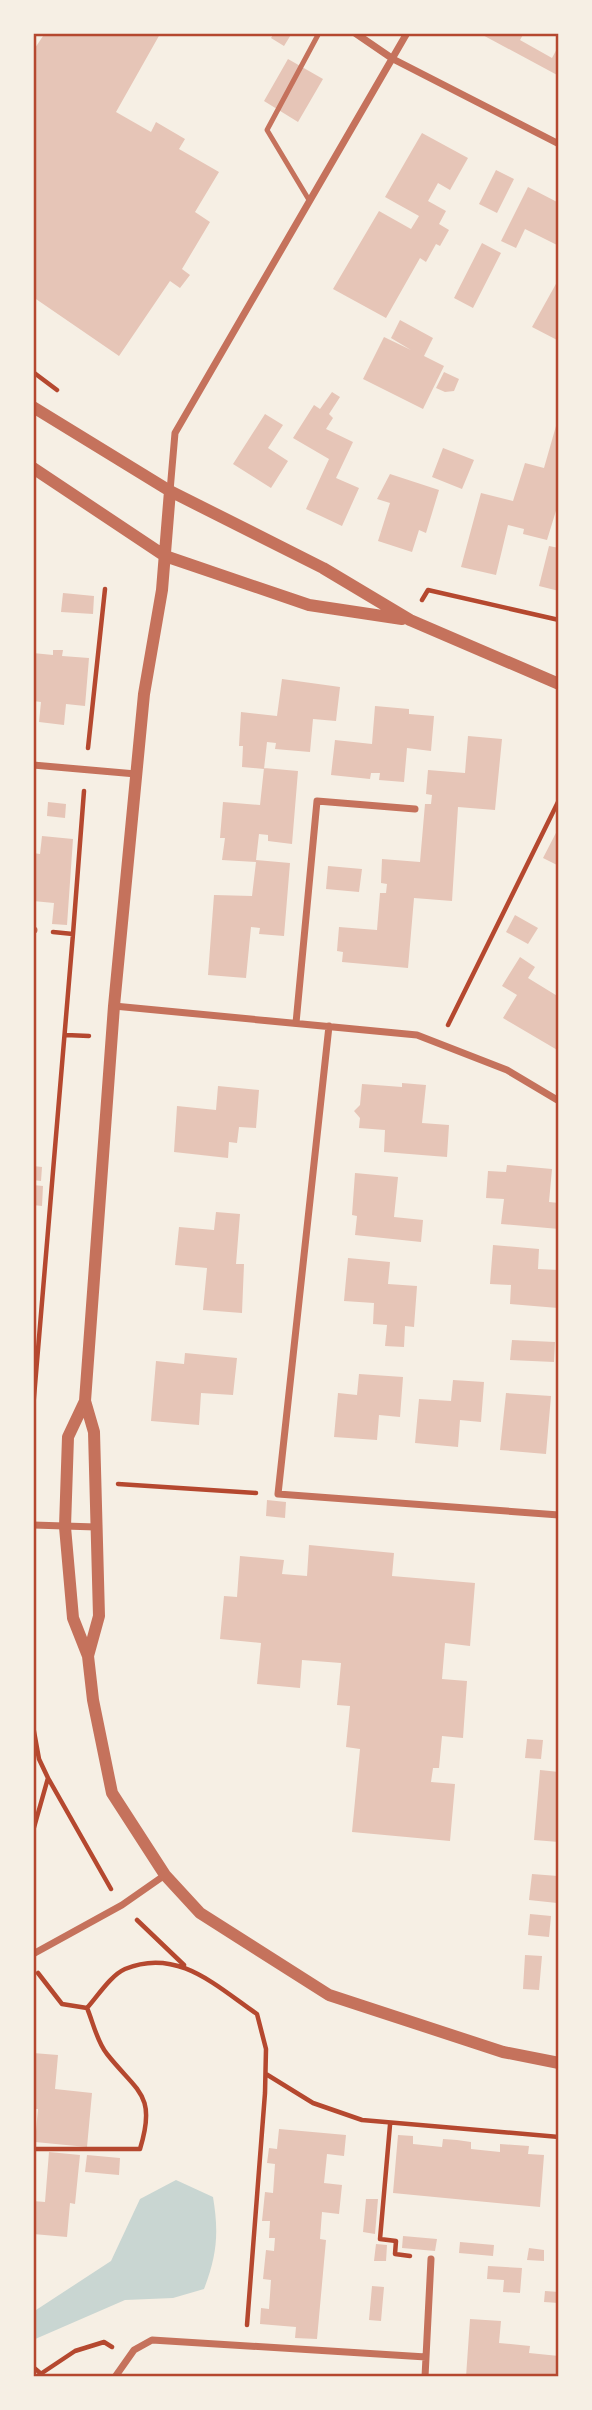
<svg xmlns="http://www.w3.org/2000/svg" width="592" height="2410" viewBox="0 0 592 2410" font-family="Figtree,sans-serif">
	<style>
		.water { fill: #c9d6d2 }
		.building { fill: #e6c5b7 }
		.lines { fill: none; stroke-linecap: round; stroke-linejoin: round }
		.path { stroke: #b5482f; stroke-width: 4.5 }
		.service { stroke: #c5725c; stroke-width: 5 }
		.minor { stroke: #c5725c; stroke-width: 7 }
		.tertiary { stroke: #c5725c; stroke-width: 12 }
		.neatline { fill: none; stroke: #b5482f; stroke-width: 2.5 }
	</style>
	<rect width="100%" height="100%" fill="#f6efe4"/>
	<path class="water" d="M176 2180 213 2197C219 2233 217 2255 204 2289L173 2298 125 2300 33 2340V2312L111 2261 140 2199Z"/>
	<path class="building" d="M45 33 160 34 116 112 151 132 156 122 185 139 179 149 219 172 195 212 210 222 182 269 190 275 180 288 170 281 119 356 33 297V51Z
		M274 33H292L284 46 271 38Z
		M479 33H524L520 40 552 58 559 45V76Z
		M288 59 323 79 298 122 264 101Z
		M422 133 468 158 450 190 438 183 428 201 446 211 439 224 449 230 440 246 436 244 426 262 420 258 386 318 333 289 379 211 411 229 419 216 385 197Z
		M496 170 514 179 497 213 479 204Z
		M528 187 559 203V246L525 229 516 248 501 241Z
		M482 243 501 253 473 308 454 298Z
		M557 282 559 283V341L532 327Z
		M400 320 433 338 424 356 444 366 423 409 363 379 384 337 411 350 391 338Z
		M444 372 459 379 454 391 445 392 436 388Z
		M332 392 340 397 329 414 333 418 326 429 353 442 336 478 359 488 342 526 306 509 329 459 293 438 314 405 320 409Z
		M265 414 283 425 268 448 288 461 271 488 233 464Z
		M556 426 559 428V501L547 540 523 534 524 529 508 525 496 575 461 567 481 493 513 501 525 463 544 468Z
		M443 448 474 460 462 489 432 477Z
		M390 474 439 490 426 533 419 530 412 552 378 541 390 503 377 499Z
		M549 546 559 548V591L539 586Z
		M63 593 94 596 93 614 61 612Z
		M53 650H63L62 656 89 658 85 706 66 704 64 725 39 722 41 702 33 701V653L53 655Z
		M282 679 340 687 336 721 313 719 310 752 275 749 276 743 267 742 264 769 242 767 243 746H239L241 712 277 716Z
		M375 706 409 709V714L434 716 431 751 407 748 404 782 379 780 380 773H371L370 779 331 775 335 740 372 744Z
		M468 736 502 739 495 810 458 807 452 901 414 898 408 968 342 962 343 952 337 951 339 927 377 930 380 893H386L387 884 381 883 382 859 420 862 425 804H431L432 795 426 794 428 770 465 773Z
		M264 768 298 771 292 844 268 841V835L259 834 256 860 290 863 284 936 259 934 260 928 251 927 246 978 208 975 214 895 252 896 256 862 222 860 225 838H220L223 802 260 805Z
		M48 802 66 804 65 818 47 816Z
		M559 827V866L543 858Z
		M42 836 73 839 67 925 52 924 54 903 33 901V853L40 854Z
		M328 866 362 869 359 892 326 889Z
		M515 915 538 928 528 944 506 932Z
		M520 957 535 967 528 978 559 997V1051L503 1018 517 995 502 986Z
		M402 1083 426 1085 422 1123 449 1125 447 1157 384 1152 385 1130 359 1128 360 1118 354 1111 360 1105 362 1084 402 1087Z
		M218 1086 259 1090 256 1128 239 1127 237 1143 229 1142 228 1158 174 1152 177 1106 216 1110Z
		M507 1165 552 1169 549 1202 559 1203V1229L501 1224 504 1199 486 1198 488 1171 506 1172Z
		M33 1166 42 1167 41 1181 33 1180Z
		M355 1173 398 1177 394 1217 423 1220 421 1242 355 1235 357 1216 352 1215Z
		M33 1185 43 1186 42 1206 33 1205Z
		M216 1212 240 1214 236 1264H244L242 1313 203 1310 207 1268 175 1265 179 1227 214 1230Z
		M493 1245 539 1249 538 1269 559 1270 558 1308 510 1304 511 1285 490 1284Z
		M348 1258 390 1262 388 1284 417 1286 414 1327 405 1326 404 1347 385 1346 387 1325 373 1324 374 1303 344 1301Z
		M512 1340 555 1342 554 1362 510 1360Z
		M185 1353 237 1358 233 1395 201 1393 199 1425 151 1421 156 1361 184 1364Z
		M359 1374 403 1377 400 1417 379 1415 377 1440 334 1437 338 1393 357 1395Z
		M453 1380 484 1382 481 1422 460 1420 458 1447 415 1443 419 1399 451 1401Z
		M506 1393 551 1396 546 1454 500 1450Z
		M267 1500 286 1502 285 1518 266 1516Z
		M309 1545 394 1553 392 1576 475 1583 470 1646 445 1643 442 1679 467 1681 463 1738 442 1736 439 1768H433L431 1782 455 1784 450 1841 352 1832 360 1749 346 1747 350 1706 337 1705 341 1663 302 1660 300 1688 257 1684 261 1643 220 1639 224 1596 237 1597 240 1556 284 1560 282 1574 307 1576Z
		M527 1739 543 1740 541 1759 525 1758Z
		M540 1770 559 1772V1842L534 1840Z
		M532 1874 558 1876 557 1903 529 1900Z
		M530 1914 551 1916 549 1937 528 1935Z
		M525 1955 542 1956 539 1990 523 1989Z
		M33 2053 58 2055 55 2089 92 2093 87 2147 35 2142 38 2109H33Z
		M279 2129 346 2135 344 2156 327 2154 324 2183 342 2185 339 2214 322 2212 320 2239 326 2240 317 2339 295 2338 296 2327 260 2324 261 2308 269 2309 270 2295 271 2280 263 2279 266 2250 274 2251 275 2238H269L270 2221H262L265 2192 273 2193 275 2164 267 2163 269 2148 277 2149Z
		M398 2135 413 2136V2144L442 2147 443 2139 457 2140 471 2142V2149L500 2152V2144L529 2146 528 2154 544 2155 540 2207 393 2193Z
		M49 2152 80 2155 75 2204 70 2203 67 2237 33 2234V2201L45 2202Z
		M87 2155 120 2158 119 2175 85 2172Z
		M366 2199H378L375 2234 363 2232Z
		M403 2236 437 2239 435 2251 402 2248Z
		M460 2242 494 2245 493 2256 459 2253Z
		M376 2244 387 2245 386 2261H374Z
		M529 2248 544 2250V2261L527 2260Z
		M488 2266 522 2268 520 2293 503 2292 504 2280 487 2279Z
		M372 2286 384 2287 381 2321 369 2320Z
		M545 2291 559 2292V2303L544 2302Z
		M470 2319 501 2321 499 2343 530 2346 529 2353 559 2356V2377H466Z"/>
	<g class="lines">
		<path class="path" d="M33 372 57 390
			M422 600 428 590 559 620
			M88 748 105 589
			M53 932 73 934 84 791
			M448 1025 559 800
			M66 1035 89 1036
			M33 1409 73 934
			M118 1484 256 1493
			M33 1726 39 1759 48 1778 33 1831
			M48 1778 111 1889
			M137 1920 184 1965
			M38 1973 62 2004 87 2008C97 1997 111 1975 125 1969 177 1947 216 1986 257 2014L266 2049 265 2093 247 2325
			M266 2074 313 2103 362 2120 559 2137
			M390 2125 380 2239 396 2241 395 2254 410 2256
			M33 2149H140C157 2094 137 2092 107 2054 97 2042 93 2022 87 2008
			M33 2367 39 2372
			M36 2377 75 2351 104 2342 112 2347"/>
		<path class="service" d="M309 200 267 130 319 33"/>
		<path class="minor" d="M355 33 393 59 559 144
			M170 491 175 433 407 33
			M33 765 136 774
			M33 930H34
			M114 1006 417 1035 507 1070 559 1101
			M296 1023 317 801 415 809
			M329 1026 278 1494 559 1515
			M33 1525 96 1527
			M33 1954 122 1905 165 1875
			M115 2377 134 2350 152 2340 426 2357
			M425 2377 431 2259"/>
		<path class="tertiary" d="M33 407 170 491 323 568 410 620 559 684
			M33 468 165 556 309 605 402 619
			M85 1401 68 1437 65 1527 73 1618 88 1656 93 1700 112 1793 165 1875 200 1913 329 1995 503 2052 559 2063
			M88 1656 99 1616 94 1432 85 1401 114 1006 144 694 162 590 170 491"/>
	</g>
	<rect width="592" height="2410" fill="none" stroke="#f6efe4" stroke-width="70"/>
	<rect x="35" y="35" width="522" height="2340" class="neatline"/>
</svg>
